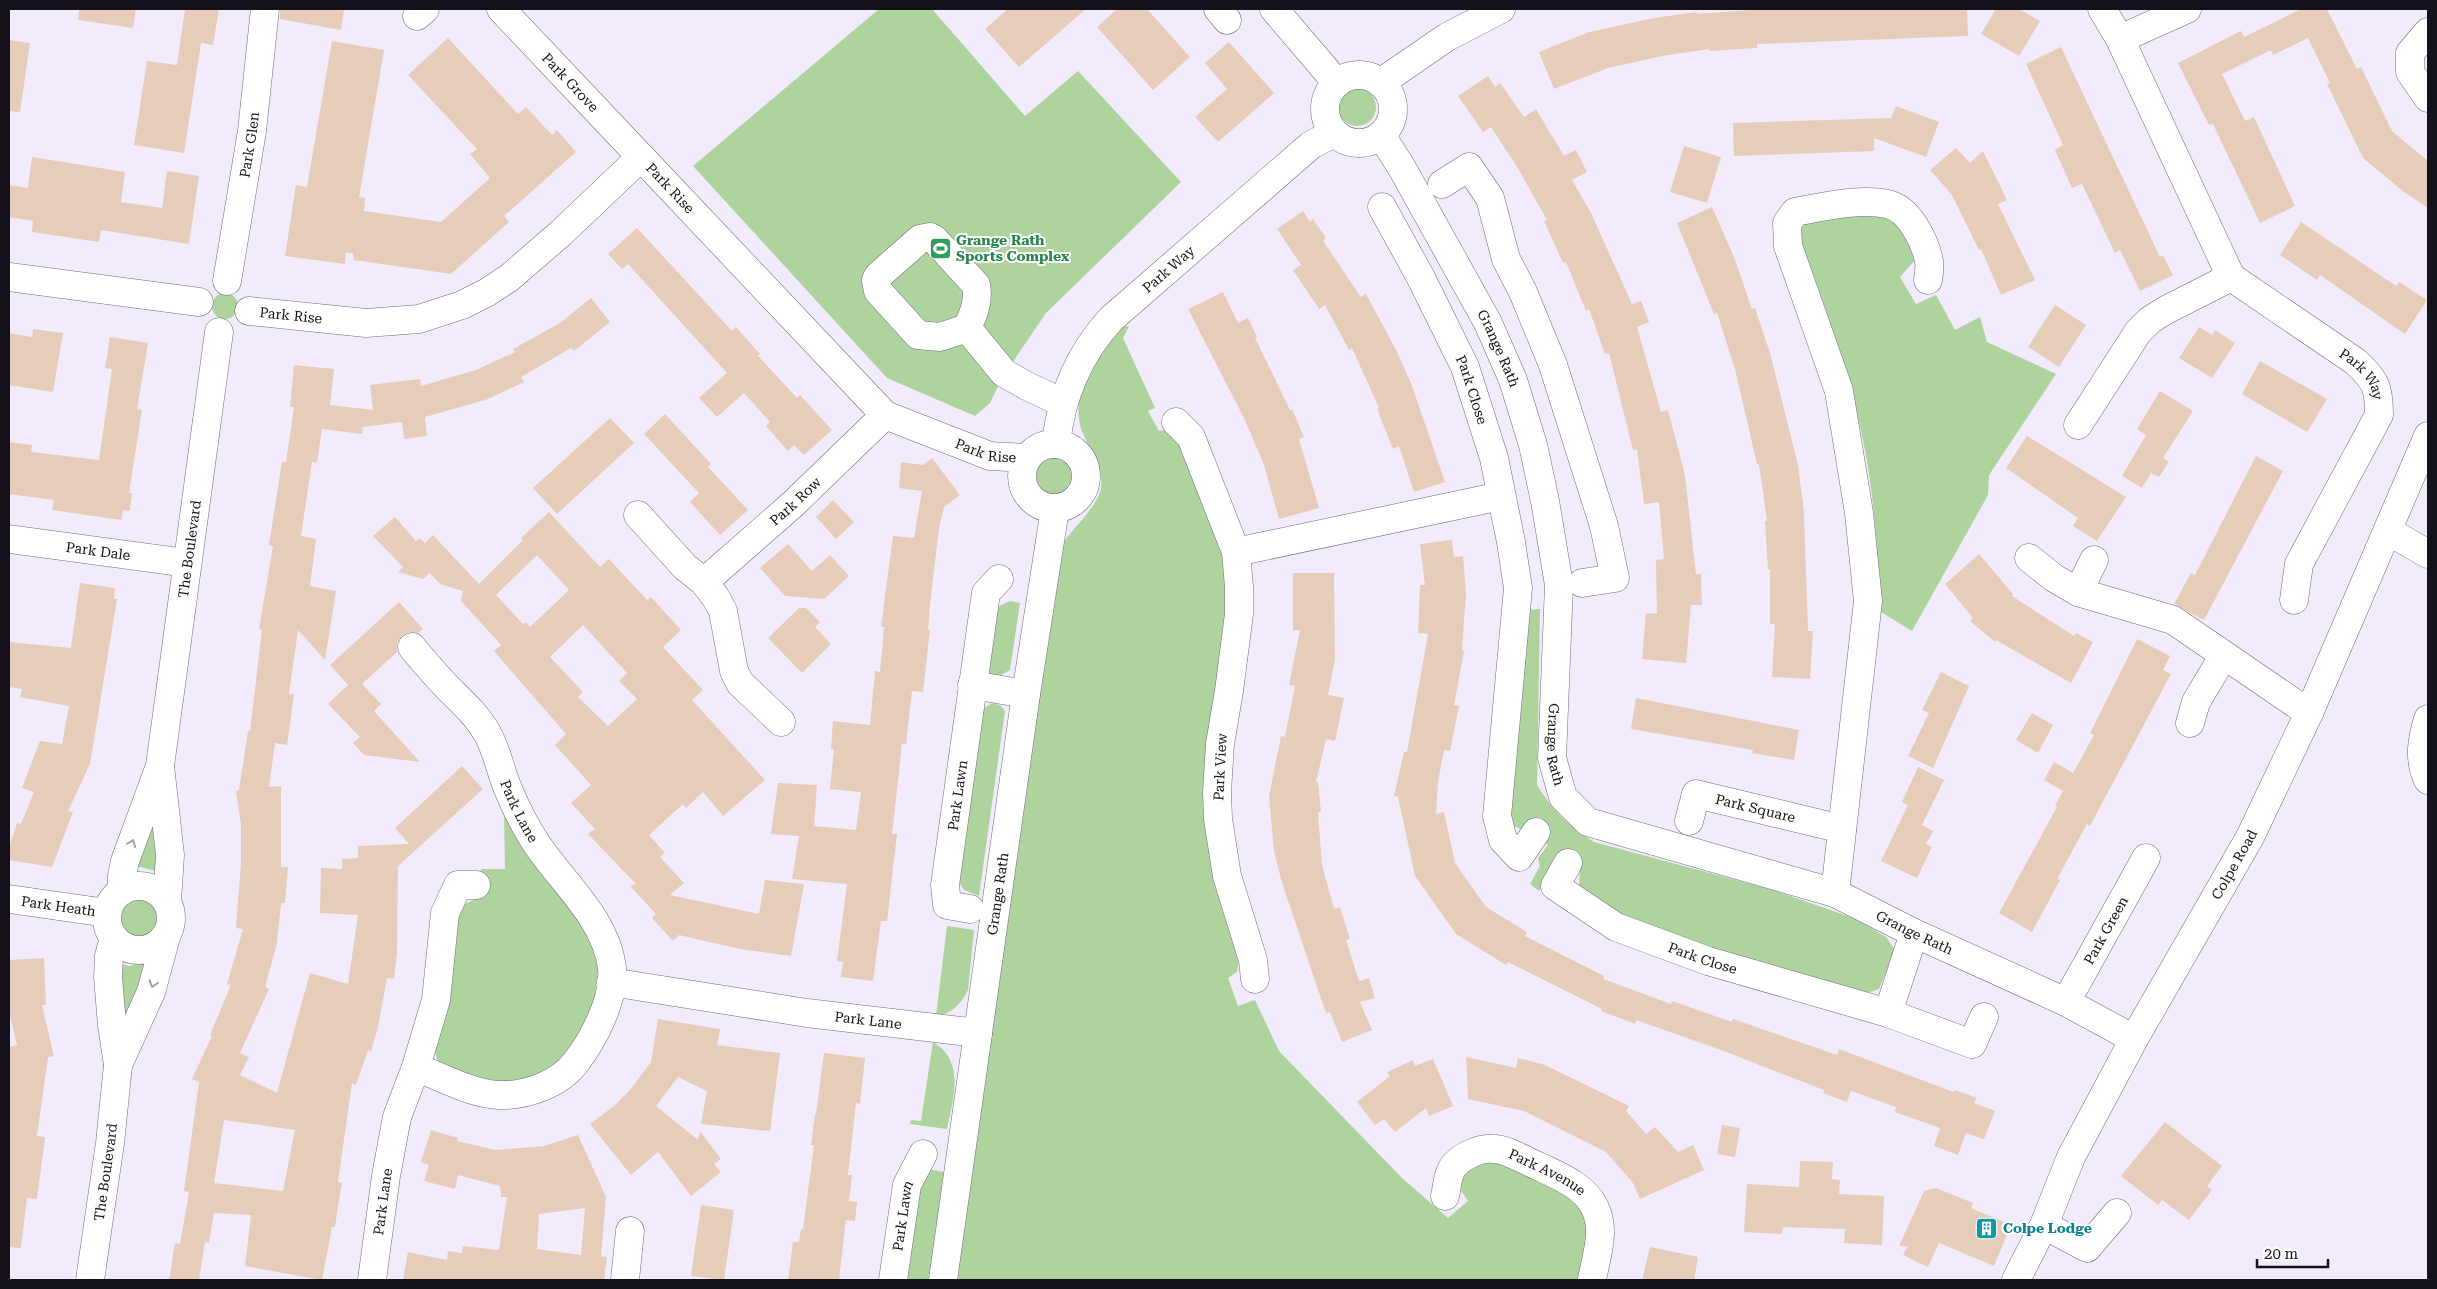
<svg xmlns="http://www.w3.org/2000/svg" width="2437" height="1289" viewBox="0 0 2437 1289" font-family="'Roboto Serif',serif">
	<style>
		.green { fill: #afd39d }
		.building { fill: #e6cdba; fill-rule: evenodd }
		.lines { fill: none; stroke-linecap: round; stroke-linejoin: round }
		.minor-casing { stroke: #716980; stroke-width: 29 }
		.minor { stroke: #fff; stroke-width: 28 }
		.oneway { stroke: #a1a0a3 }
		.labels { text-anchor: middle; stroke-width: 4; stroke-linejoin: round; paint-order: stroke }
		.street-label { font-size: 14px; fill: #14111a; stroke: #fff }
		.leisure-label { font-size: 14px; font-weight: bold; fill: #27864d; stroke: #fff; text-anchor: start }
		.culture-label { font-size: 14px; font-weight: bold; fill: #0d838f; stroke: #fff; text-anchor: start }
	</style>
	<rect width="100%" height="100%" fill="#f1ebfb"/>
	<path class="green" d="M879 9H932L1025 116 1078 71 1181 182 1046 313 1002 378 990 403 975 416 887 378 693 166Z
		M1338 107a19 19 0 1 1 38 0a19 19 0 1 1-38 0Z
		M1874 214 1892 218 1912 246 1914 261 1900 277 1916 304 1936 295 1955 330 1980 317 1987 342 2056 374 1989 475 1988 495 1912 631 1881 612C1878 558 1875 503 1865 450 1852 379 1826 311 1802 243L1800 230 1808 220Z
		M212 306a13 13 0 1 1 26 0a13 13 0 1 1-26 0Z
		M1129 326 1123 338 1155 408 1148 411 1159 431 1167 429 1174 432 1214 523 1224 560 1228 594 1215 712 1240 954 1237 972 1228 978 1238 1006 1255 1000 1279 1051 1402 1178 1448 1218 1468 1201 1460 1189 1463 1172 1488 1160 1508 1165 1565 1190 1585 1214 1588 1235 1579 1280H957L966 1201 1060 548C1071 529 1098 507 1101 488 1104 467 1093 455 1085 438 1064 397 1098 358 1121 327Z
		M1034 477a19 19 0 1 1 38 0a19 19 0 1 1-38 0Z
		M1010 601 1020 603 1010 670 997 677H993L987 670 995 611 1001 605Z
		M1540 609 1537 785C1554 812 1568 825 1594 842L1773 890 1856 919 1886 937 1895 950 1879 989 1867 993 1846 991 1682 940 1626 918 1579 889 1580 868 1562 856 1539 891 1530 884 1540 866 1538 858 1548 845 1533 828 1522 830 1509 823 1528 610Z
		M992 703 1000 705 1005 711 979 896 964 890 956 877 980 711Z
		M154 807 160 872 140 867 132 869Z
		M504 811 570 905 590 939 598 969 594 1003 575 1046 547 1074 511 1085 469 1078 438 1062 433 1046 455 918 462 905 483 896 481 869H505Z
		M121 917a19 19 0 1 1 38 0a19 19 0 1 1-38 0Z
		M947 926 974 930 968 990C961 1004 952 1014 936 1016Z
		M117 962 129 966 146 963 125 1023Z
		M933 1042C966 1062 953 1098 947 1129L910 1124 911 1120 921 1121Z
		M927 1169 944 1172 929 1280H902L917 1176Z"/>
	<path class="building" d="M79 9H136L133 28 78 20Z
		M185 9H219L213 45 201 43 184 153 134 145 147 61 177 65Z
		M280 9H344L341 30 280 19Z
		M1008 9H1086L1019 67 985 29Z
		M1117 9H1147L1190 57 1153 90 1097 27Z
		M1764 9H1967L1968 36 1757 44V48L1709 51V49L1662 56 1608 68 1554 89 1539 52 1589 32 1654 18 1697 12V14Z
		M1996 9H2019L2040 21 2019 56 1981 34Z
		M2301 9H2327L2357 69 2361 67 2392 131 2428 161V208L2404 192 2363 158 2327 84 2330 83 2308 38 2273 55 2271 50 2222 74 2245 121 2254 117 2295 206 2260 223 2213 124 2209 125 2178 63 2241 31 2244 37Z
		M448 38 518 114 526 107 552 135 557 130 576 152 504 216 509 222 451 274 354 260 353 253H346L345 264 285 256 296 185 307 187 332 41 384 50 359 197 365 198 364 211 441 222 490 178 470 154 477 149 408 75Z
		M9 40 30 43 20 112 9 111Z
		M1229 42 1274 93 1218 142 1195 117 1227 89 1205 63Z
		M2061 47 2160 257 2163 255 2173 275 2140 291 2120 250 2115 253 2082 184 2072 188 2055 150 2063 145 2026 64Z
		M1488 76 1495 87 1500 83 1524 117 1536 109 1564 156 1576 150 1587 172 1572 180 1591 213 1632 304 1641 301 1649 322 1637 327 1661 412 1668 410 1685 475 1696 574H1701L1702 605H1691L1686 663 1642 659 1646 613 1657 614 1656 560 1664 559 1659 502 1644 504 1637 449 1633 450 1609 353 1605 354 1589 309 1586 311 1566 262 1563 263 1544 221 1547 220 1519 170 1491 127 1483 132 1458 96Z
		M1896 106 1939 122 1926 157 1874 138V151L1734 156 1733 123 1891 118Z
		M1684 146 1721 157 1707 203 1670 192Z
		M1956 148 1970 163 1983 151 2007 200 1998 204 2035 280 2001 295 1981 249 1979 250 1952 195 1930 170Z
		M32 157 125 172 121 202 162 208 167 171 199 176 189 244 101 230 99 242 32 232 33 221 9 217V185L28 188Z
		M1712 207 1734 257 1752 309 1755 308 1770 353 1798 465 1804 512 1808 631H1813L1810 679 1772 677 1775 624H1770V569H1768L1765 521H1767L1759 464H1757L1735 369 1717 313 1714 314 1677 223Z
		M1303 211 1310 222 1313 219 1326 238 1323 241 1361 297 1366 294 1397 352 1411 383 1445 482 1414 492 1399 446 1393 449 1377 409 1379 408 1352 348 1349 350 1325 305 1319 309 1293 270 1301 265 1277 229Z
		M2301 222 2396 286 2399 282 2427 300 2405 334 2320 275 2317 280 2280 255Z
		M637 228 732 331 736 327 760 354 758 356 797 398 800 395 832 430 804 455 794 445 788 451 766 426 770 422 744 393 717 417 699 398 727 373 628 264 622 269 608 254Z
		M1223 292 1238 323 1248 318 1257 337 1255 338 1290 410 1292 409 1304 437 1299 439 1319 508 1279 519 1264 465 1244 418 1188 309Z
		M591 298 610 322 574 351 571 348 521 377 524 382 488 399 425 417 427 436 404 439 402 422 363 427 362 434 322 429 317 463 312 462 301 536 316 539 310 586 336 591 325 660 298 630 289 694H294L287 745 275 743 269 787 281 786V867H288L285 903H281L277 943 265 987 269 989 240 1053 249 1057 240 1075 277 1093 310 973 348 984 358 915 320 913 321 868 342 869V859L358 858V846L409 844 395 828 462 766 483 789 398 866 397 952 394 979 387 978 378 1027 371 1051 368 1050 356 1085 352 1083 338 1182 342 1183 338 1206 335 1227H332L322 1280 245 1266 251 1215 214 1213 209 1243 205 1242 199 1280H169L175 1243 180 1244 189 1192 184 1191 199 1082 192 1079 212 1036 210 1035 231 985 227 984 243 929 236 928 241 864V824L236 791 239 790 248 731H250L262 630 259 629 273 546 269 545 282 462H286L294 407H290L294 365 334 369 330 405 373 410 370 385 420 379 421 386 476 370 515 352 513 349 560 323ZM224 1120 295 1130 283 1191 214 1183Z
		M2055 305 2086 325 2059 367 2028 347Z
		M2199 327 2212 335 2215 330 2235 343 2212 378 2179 358Z
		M33 329 63 333 53 392 9 385V333L32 337Z
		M110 337 148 343 137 409 142 410 129 493H132L130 511 123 510 121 520 52 510 54 500 9 494V442L32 445 31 452 99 460 112 369 105 368Z
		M2260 361 2327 399 2307 432 2242 394Z
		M2160 391 2193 411 2163 458 2169 462 2159 477 2151 473 2142 488 2122 476 2146 435 2137 429Z
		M665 414 711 464 708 467 748 510 720 535 690 502 699 493 644 434Z
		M610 418 634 443 557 514 533 488Z
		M2027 436 2126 497 2097 541 2073 526 2078 518 2006 468Z
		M2256 456 2283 471 2204 620 2174 604 2191 573 2195 575Z
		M932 458 960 495 944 507 939 528 930 604 928 630H930L923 692 912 691 906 744H902L892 834H897L887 921H881L873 981 841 977 843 962 837 961 847 884 792 879 799 836 771 834 778 783 817 785 814 826 856 830 861 792 830 789 834 749H831L833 721 870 725 875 671 880 672 884 627H881L893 536 914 538 922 491 899 488 901 462 923 465Z
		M833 500 854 522 836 539 816 517Z
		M549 512 600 567 609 559 647 600 651 597 681 630 663 647 703 690 692 700 765 780 723 816 703 792 686 808 683 804 649 835 665 853 660 857 684 883 670 895 759 914 765 880 804 884 791 956 740 949 679 935 673 941 652 918 656 914 630 886 636 884 588 834 595 829 571 803 591 785 555 745 566 734 494 651 501 645 461 601 463 591 440 584 430 573 423 579 398 572 403 567 373 536 395 517 416 541 419 538 425 543 433 535 479 584 523 540 521 538ZM537 555 569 590 530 627 526 622 523 624 496 595ZM583 625 627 673 619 681 637 699 608 726 578 697 583 692 550 657Z
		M1452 540 1454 557 1463 556 1466 593 1462 650 1464 651 1454 705 1459 706 1450 751 1444 750 1438 782 1436 814 1444 812 1455 863 1486 907 1527 932 1525 936 1604 976 1603 979 1671 1004 1672 1001 1732 1022 1733 1019 1837 1055 1839 1049 1954 1092 1955 1090 1977 1098 1974 1103 1995 1111 1984 1139 1966 1133 1958 1155 1934 1146 1940 1128 1895 1112 1896 1107 1851 1091 1847 1102 1823 1093 1824 1090 1721 1050 1636 1020 1635 1024 1601 1011 1602 1009 1508 962 1506 965 1456 934 1415 876 1398 797 1394 796 1404 752H1407L1428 634 1418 633 1420 585H1425L1420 544Z
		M788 544 812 571 830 555 849 576 824 599 785 596 760 568Z
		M1979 554 2013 594 2012 596 2074 636 2076 633 2093 642 2071 683 1996 640 1995 642 1970 621 1973 618 1945 584Z
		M1293 573H1334L1335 660 1328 695 1344 698 1335 741 1326 739 1316 782H1318L1321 812H1318L1322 865 1334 909 1340 907 1350 939 1346 940 1359 981 1369 978 1375 998 1360 1002 1372 1030 1342 1042 1330 1012 1326 1013 1282 883 1274 851 1269 796 1281 736 1285 737 1295 686 1289 685 1300 630H1293Z
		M80 583 115 588 114 599H117L90 764 68 811 73 812 52 867 9 860V847L17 823 21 824 34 792 22 788 40 741 62 744 69 706 20 697 22 689 9 687V642L71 648Z
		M399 602 423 629 418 633 409 632 402 635 397 642V652L362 684 381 704 374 711 420 762 364 755 353 743 360 737 328 704 348 685 330 665Z
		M799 608H806L820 622 815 627 831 644 802 673 768 638Z
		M2137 639 2170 656 2163 670 2171 674 2090 826 2087 824 2057 879 2060 880 2032 932 1999 913 2057 807 2055 806 2063 791 2044 780 2054 762 2073 773 2094 735 2090 733Z
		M1941 672 1969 686 1933 768 1908 756 1929 713 1922 710Z
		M1636 698 1799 730 1794 760 1752 753 1753 750 1631 729Z
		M2032 713 2053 725 2038 753 2016 740Z
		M1918 767 1944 780 1922 825 1933 831 1926 844 1932 847 1917 878 1881 861 1908 805 1902 802Z
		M44 958 46 1005H42L54 1056 48 1057 37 1136 45 1137 37 1199 27 1198 21 1248 9 1247V1047L17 1045 9 1011V960Z
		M658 1019 720 1029 717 1045 780 1053 770 1131 701 1124 707 1091 678 1077 656 1106 698 1140 700 1131 721 1159 714 1164 721 1172 691 1196 658 1152 631 1175 590 1124 614 1106 630 1090 651 1062Z
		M824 1053 865 1058 860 1104 856 1103 848 1175H852L849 1201 857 1202 855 1221 846 1220 839 1280H788L793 1242H799L801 1229H803L814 1145H811L815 1114H816Z
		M1466 1057 1516 1068 1518 1058 1545 1065 1629 1106 1626 1111 1646 1134 1655 1127 1678 1152 1693 1145 1704 1170 1640 1199 1633 1183 1606 1152 1524 1111 1468 1099Z
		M1433 1059 1453 1106 1429 1116 1426 1108 1395 1132 1384 1119 1375 1125 1357 1102 1390 1076 1387 1072 1413 1060 1415 1066Z
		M2165 1122 2222 1166 2207 1186 2212 1190 2189 1220 2162 1200 2158 1205 2121 1176Z
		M1722 1125 1740 1128 1735 1157 1717 1154Z
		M431 1130 458 1138 457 1141 495 1150 544 1146 578 1135 606 1197 601 1256 607 1257 604 1280H403L408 1252 447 1260 448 1251 462 1253 463 1246 499 1250 507 1197H501L500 1186 458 1175 455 1189 424 1181 429 1165 421 1162ZM585 1208 581 1255 537 1249 539 1214Z
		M1800 1161 1833 1162 1832 1179 1840 1180 1839 1194 1884 1196 1882 1245 1844 1243 1845 1229 1783 1227 1782 1234 1744 1232 1747 1184 1799 1187Z
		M1936 1188 1973 1203 1971 1208 2011 1225 1994 1266 1939 1243 1928 1267 1903 1255 1908 1246H1899L1924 1191Z
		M701 1205 734 1210 724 1280 691 1276Z
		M1650 1247 1698 1257 1694 1280H1642Z"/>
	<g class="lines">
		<defs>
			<g id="minor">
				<path id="s1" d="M501 9 641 157"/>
				<path d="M1218 9 1227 20"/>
				<path d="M1274 9 1337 83"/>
				<path d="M2102 9 2120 39 2231 277"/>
				<path d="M417 16 425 9"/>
				<path d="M2428 32 2410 53V72L2428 98"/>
				<path d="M2120 39 2187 9"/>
				<circle cx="1359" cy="109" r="34"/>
				<path d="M1380 83 1447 37 1501 9"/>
				<path id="s2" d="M1381 135 1402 168 1488 323 1513 380 1533 445 1545 501 1559 585 1552 758 1563 797 1588 822 1835 893 1914 933 2066 1002 2134 1039"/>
				<path d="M1442 184 1469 167 1490 198 1506 259 1523 292 1553 365 1604 526 1615 578 1582 583"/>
				<path id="s3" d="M1382 207 1420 276 1465 367 1494 458 1511 542 1518 588 1497 816 1503 840 1519 857 1536 832"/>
				<path d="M9 277 199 302"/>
				<path id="s4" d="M227 281 252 131 265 9"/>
				<path id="s5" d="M249 311 366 323 419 319 462 305 486 293 509 278 561 233 641 157 885 415 990 456 1027 458"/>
				<path d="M967 328C974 313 979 302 976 285L934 239 930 237 920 239 878 276 876 280 878 291 918 335 940 337 967 328 1004 373 1027 386 1063 403"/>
				<path d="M1176 422 1191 437 1236 552 1239 587V614L1229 691 1220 744 1217 792 1218 819 1227 876 1253 960 1255 979"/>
				<path id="s6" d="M2078 425 2138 332 2150 320 2166 310 2231 277 2356 362C2376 381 2379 387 2379 415L2299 564 2294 600"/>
				<circle cx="1054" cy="476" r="32"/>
				<path id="s7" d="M1056 444C1061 396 1079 354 1111 319L1311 145 1334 133"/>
				<path d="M638 515 685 567 704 582 716 598 723 611 734 671 740 683 781 722"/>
				<path d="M2388 531 2428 554"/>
				<path id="s8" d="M9 539 187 563"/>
				<path d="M1236 552 1501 496"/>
				<path d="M2029 558 2054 578 2078 592 2173 620 2309 713"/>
				<path id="s9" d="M704 582 793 504 885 415"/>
				<path d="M2078 592 2094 560"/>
				<path id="s10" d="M412 647C423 661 435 674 447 687 461 701 477 715 487 733 497 750 500 770 508 789 515 806 524 824 534 840 560 881 606 917 612 968 615 998 594 1039 576 1062 560 1084 526 1096 499 1095 473 1094 440 1077 416 1067"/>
				<path d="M972 685 1026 694"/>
				<path d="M2428 719C2422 739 2418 759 2428 780"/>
				<path d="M2190 723 2196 702 2224 655"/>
				<path id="s11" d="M160 766 219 332"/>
				<path id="s12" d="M1689 821 1696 794 1842 829"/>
				<path id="s13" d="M1568 863 1555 886 1616 927 1708 961 1888 1013 1972 1044 1984 1017"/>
				<circle cx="139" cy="918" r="32"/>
				<path d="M122 891V876L125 861 160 766 170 855 167 901"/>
				<path d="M1835 893 1868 601 1859 513 1839 391 1788 246 1787 223 1795 212C1822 207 1861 198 1887 204 1909 208 1925 241 1929 261 1930 267 1929 274 1928 280"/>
				<path id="s14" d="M9 899 107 913"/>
				<path id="s15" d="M970 909 947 905 945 885 986 593 999 579"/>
				<path id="s16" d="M611 982 807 1013 978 1033"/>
				<path id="s17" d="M2066 1002 2146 858"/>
				<path d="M1888 1013 1914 933"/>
				<path d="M118 1065 151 992 166 937"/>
				<path id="s18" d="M1445 1196C1447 1188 1447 1180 1450 1173 1455 1158 1480 1147 1495 1149 1509 1150 1525 1161 1538 1166 1559 1176 1585 1186 1595 1208 1606 1231 1596 1257 1592 1280"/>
				<path d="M2044 1225 2087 1248 2117 1213"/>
				<path id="s19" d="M90 1280 110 1143 118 1065 112 1025 108 977 109 956 114 938"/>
				<path id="s20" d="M372 1280 386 1176 397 1117 416 1067 436 1000 445 913 458 885H476"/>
				<path d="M625 1280 630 1231"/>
				<path id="s21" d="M893 1280 907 1185 923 1154"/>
				<path id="s22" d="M943 1280 1026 694 1055 509"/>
				<path id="s23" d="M2016 1280 2044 1225 2071 1157 2134 1039 2250 837 2309 713 2428 436"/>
			</g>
		</defs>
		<use href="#minor" class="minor-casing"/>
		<use href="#minor" class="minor"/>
	</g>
	<defs><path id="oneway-chevron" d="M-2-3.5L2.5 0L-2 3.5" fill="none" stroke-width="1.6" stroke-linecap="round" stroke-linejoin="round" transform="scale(1.25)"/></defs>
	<g class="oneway">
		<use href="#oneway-chevron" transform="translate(132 843) rotate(-69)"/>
		<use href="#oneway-chevron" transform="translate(153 984) rotate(107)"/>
	</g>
	<defs>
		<symbol id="stadium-square" viewBox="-11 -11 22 22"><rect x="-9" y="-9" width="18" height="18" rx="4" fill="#2e9e5b" stroke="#fff"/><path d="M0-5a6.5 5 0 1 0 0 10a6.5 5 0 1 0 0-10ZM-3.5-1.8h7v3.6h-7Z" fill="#fff"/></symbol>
		<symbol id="building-square" viewBox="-11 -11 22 22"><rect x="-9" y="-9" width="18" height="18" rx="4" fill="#0f9aa8" stroke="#fff"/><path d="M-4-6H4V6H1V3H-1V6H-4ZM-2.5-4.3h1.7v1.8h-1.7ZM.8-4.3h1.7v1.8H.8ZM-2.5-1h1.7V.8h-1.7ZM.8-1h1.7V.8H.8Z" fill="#fff"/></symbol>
	</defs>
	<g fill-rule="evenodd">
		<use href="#stadium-square" x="928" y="236" width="25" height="25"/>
		<use href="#building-square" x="1974" y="1216" width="25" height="25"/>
	</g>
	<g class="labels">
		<g class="street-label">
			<text dy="5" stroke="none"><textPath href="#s1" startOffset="101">Park Grove</textPath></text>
			<text dy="5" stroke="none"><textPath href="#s4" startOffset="138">Park Glen</textPath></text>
			<text dy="5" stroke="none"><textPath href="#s5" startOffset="492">Park Rise</textPath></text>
			<text dy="5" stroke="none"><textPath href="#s7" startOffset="215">Park Way</textPath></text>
			<text dy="5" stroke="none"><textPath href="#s5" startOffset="42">Park Rise</textPath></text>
			<text dy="5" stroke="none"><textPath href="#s2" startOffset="244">Grange Rath</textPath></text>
			<text dy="5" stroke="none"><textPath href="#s6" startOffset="384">Park Way</textPath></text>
			<text dy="5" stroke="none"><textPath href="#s3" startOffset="204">Park Close</textPath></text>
			<text dy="5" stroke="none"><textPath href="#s5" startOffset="912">Park Rise</textPath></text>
			<text dy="5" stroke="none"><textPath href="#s9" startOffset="122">Park Row</textPath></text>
			<text dy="5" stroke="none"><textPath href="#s11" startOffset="219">The Boulevard</textPath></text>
			<text dy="5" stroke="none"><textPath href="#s8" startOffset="90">Park Dale</textPath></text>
			<text dy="5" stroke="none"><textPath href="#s2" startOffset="649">Grange Rath</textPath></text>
			<text transform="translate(1220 767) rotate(-87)" y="5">Park View</text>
			<text dy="5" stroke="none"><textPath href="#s15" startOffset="134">Park Lawn</textPath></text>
			<text dy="5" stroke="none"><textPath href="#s12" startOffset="89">Park Square</textPath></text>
			<text dy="5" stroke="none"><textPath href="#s10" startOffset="199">Park Lane</textPath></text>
			<text dy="5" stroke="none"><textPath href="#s23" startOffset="470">Colpe Road</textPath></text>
			<text dy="5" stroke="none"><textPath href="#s22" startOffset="390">Grange Rath</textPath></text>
			<text dy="5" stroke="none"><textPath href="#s14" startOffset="50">Park Heath</textPath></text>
			<text dy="5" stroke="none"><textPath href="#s17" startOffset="82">Park Green</textPath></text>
			<text dy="5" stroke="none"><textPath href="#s2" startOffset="1084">Grange Rath</textPath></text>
			<text dy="5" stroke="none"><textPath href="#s13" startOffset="192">Park Close</textPath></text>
			<text dy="5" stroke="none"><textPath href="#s16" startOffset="260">Park Lane</textPath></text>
			<text dy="5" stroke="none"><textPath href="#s19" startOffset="109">The Boulevard</textPath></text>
			<text dy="5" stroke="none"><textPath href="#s18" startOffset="135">Park Avenue</textPath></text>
			<text dy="5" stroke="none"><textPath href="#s20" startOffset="79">Park Lane</textPath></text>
			<text dy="5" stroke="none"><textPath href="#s21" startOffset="65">Park Lawn</textPath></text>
		</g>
		<g class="leisure-label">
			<text x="956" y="245">Grange Rath<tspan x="956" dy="16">Sports Complex</tspan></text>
		</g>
		<g class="culture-label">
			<text x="2003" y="1233">Colpe Lodge</text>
		</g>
	</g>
	<rect width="2437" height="1289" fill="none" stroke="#14111a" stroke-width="20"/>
	<path d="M2257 1259v8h71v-8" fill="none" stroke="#14111a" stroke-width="2.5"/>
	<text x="2264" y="1259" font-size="15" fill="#14111a" stroke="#ffffff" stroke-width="4" paint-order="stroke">20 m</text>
</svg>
